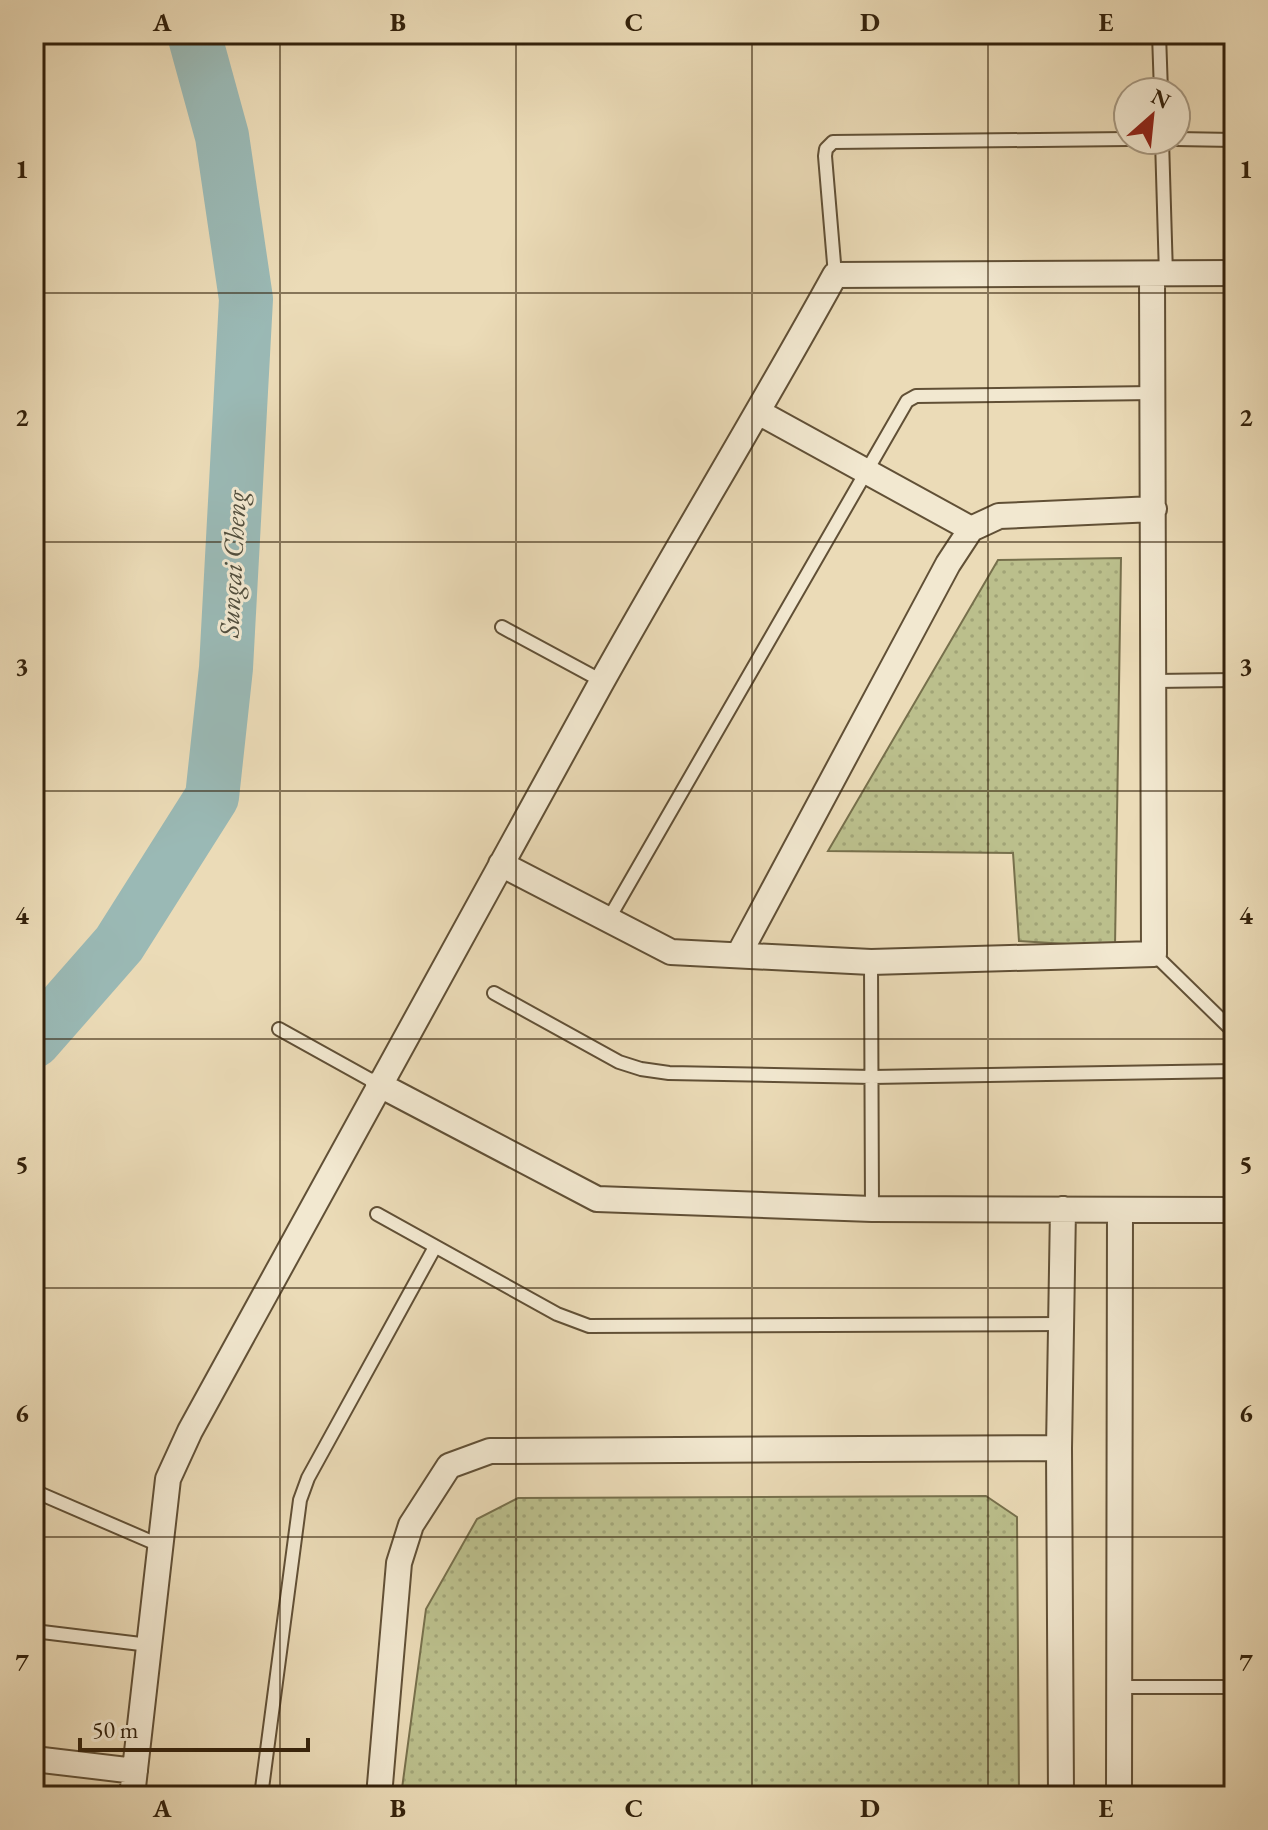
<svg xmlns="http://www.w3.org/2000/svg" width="1268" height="1830" viewBox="0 0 1268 1830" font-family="'EB Garamond',serif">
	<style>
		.green { fill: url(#green-dots); stroke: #77704c; stroke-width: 2 }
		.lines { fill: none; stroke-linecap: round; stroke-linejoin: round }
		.river { stroke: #9ab9b5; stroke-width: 54 }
		.lane-casing { stroke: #615036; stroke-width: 16 }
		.street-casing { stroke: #615036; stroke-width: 28 }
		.lane { stroke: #f2e8d0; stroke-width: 12 }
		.street { stroke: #f2e8d0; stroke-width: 24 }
		.grid { fill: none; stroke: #33210b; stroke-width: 2; stroke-opacity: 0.55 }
		.labels { text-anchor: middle; stroke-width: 6; stroke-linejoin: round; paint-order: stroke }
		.water-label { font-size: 28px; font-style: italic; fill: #524f3e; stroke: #f2e8d0 }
		.neatline { fill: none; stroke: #33210b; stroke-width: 3 }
		.grid-label { font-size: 26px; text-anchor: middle; font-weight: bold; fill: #33210b }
	</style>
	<defs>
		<pattern id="green-dots" width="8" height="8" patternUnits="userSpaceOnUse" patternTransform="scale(2)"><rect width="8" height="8" fill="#bbbf8c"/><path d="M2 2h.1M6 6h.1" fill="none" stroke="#a1a477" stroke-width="1.8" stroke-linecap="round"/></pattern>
	</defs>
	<rect width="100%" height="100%" fill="#ebdbb7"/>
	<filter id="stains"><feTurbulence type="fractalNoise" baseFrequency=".0025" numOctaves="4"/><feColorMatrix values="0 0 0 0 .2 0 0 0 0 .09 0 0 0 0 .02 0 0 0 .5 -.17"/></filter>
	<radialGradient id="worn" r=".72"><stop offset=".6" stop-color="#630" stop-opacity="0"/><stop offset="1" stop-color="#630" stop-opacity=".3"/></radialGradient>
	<path class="green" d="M1121 558 1115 947 1019 941 1013 853 828 851 998 560Z
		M986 1496 1017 1517 1019 1796H401L426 1609 477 1519 518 1498Z"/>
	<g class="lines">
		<path class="river" d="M34 1041 119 944 212 797 226 668 246 299 222 136 194 34"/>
		<defs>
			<path id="lane" d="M1159 34 1161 92
				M1176 139 1234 140
				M1162 140 1166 275
				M835 275 825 156 826 149 833 142 1128 139
				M502 627 602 681
				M1155 681 1234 680
				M608 920 907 401 916 396 1154 393
				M1154 954 1234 1032
				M871 962 872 1209
				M494 993 619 1062 641 1069 669 1073 872 1077 1234 1071
				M279 1029 378 1084
				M377 1214 557 1314 589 1326 1060 1324
				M34 1491 159 1545
				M34 1631 149 1645
				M1118 1687H1234
				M261 1796 300 1500 308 1478 435 1247"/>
			<path id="street" d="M760 413 971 529
				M501 864 671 952 871 962 1154 954 1152 275
				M739 954 948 564 971 529 999 516 1154 509
				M378 1084 597 1199 872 1209 1234 1210
				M34 1759 135 1771
				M132 1796 168 1479 190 1431C326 1182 462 933 600 685 677 547 759 413 835 275L1234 273
				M379 1796 399 1563 411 1525 449 1466 490 1451 1059 1448
				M1061 1796 1059 1448 1063 1209
				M1119 1796 1120 1210"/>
		</defs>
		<use href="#lane" class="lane-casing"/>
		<use href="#street" class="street-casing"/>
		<use href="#lane" class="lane"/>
		<use href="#street" class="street"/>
	</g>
	<path class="grid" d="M280 34V1796M516 34V1796M752 34V1796M988 34V1796M34 293H1234M34 542H1234M34 791H1234M34 1039H1234M34 1288H1234M34 1537H1234"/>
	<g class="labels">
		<g class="water-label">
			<text transform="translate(232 564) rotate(-87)" y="10">Sungai Cheng</text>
		</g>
	</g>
	<rect width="1268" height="1830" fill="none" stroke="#ebdbb7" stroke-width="88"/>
	<g transform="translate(1152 116) rotate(27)"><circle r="38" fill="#f2e8d0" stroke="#a69881" stroke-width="2"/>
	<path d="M0-6L14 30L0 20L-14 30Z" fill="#8f2418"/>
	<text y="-12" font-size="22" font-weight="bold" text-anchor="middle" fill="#33210b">N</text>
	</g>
	<path d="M80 1738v12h228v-12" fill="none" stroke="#33210b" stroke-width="4"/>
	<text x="92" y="1738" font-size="24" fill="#33210b" stroke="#f2e8d0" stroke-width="6" paint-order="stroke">50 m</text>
	<rect x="44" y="44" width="1180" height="1742" class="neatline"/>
	<g class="grid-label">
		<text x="162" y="31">A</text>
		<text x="398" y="31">B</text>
		<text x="634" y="31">C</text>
		<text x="870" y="31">D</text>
		<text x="1106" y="31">E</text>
		<text x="22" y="178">1</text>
		<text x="1246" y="178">1</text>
		<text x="22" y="426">2</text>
		<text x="1246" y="426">2</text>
		<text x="22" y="675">3</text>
		<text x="1246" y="675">3</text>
		<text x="22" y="924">4</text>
		<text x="1246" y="924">4</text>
		<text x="22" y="1173">5</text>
		<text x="1246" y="1173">5</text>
		<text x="22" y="1422">6</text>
		<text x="1246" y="1422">6</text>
		<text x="22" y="1671">7</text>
		<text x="1246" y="1671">7</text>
		<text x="162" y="1817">A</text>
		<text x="398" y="1817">B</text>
		<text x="634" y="1817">C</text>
		<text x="870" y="1817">D</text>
		<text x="1106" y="1817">E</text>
	</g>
	<rect width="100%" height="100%" filter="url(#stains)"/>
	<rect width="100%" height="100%" fill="url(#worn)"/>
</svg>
